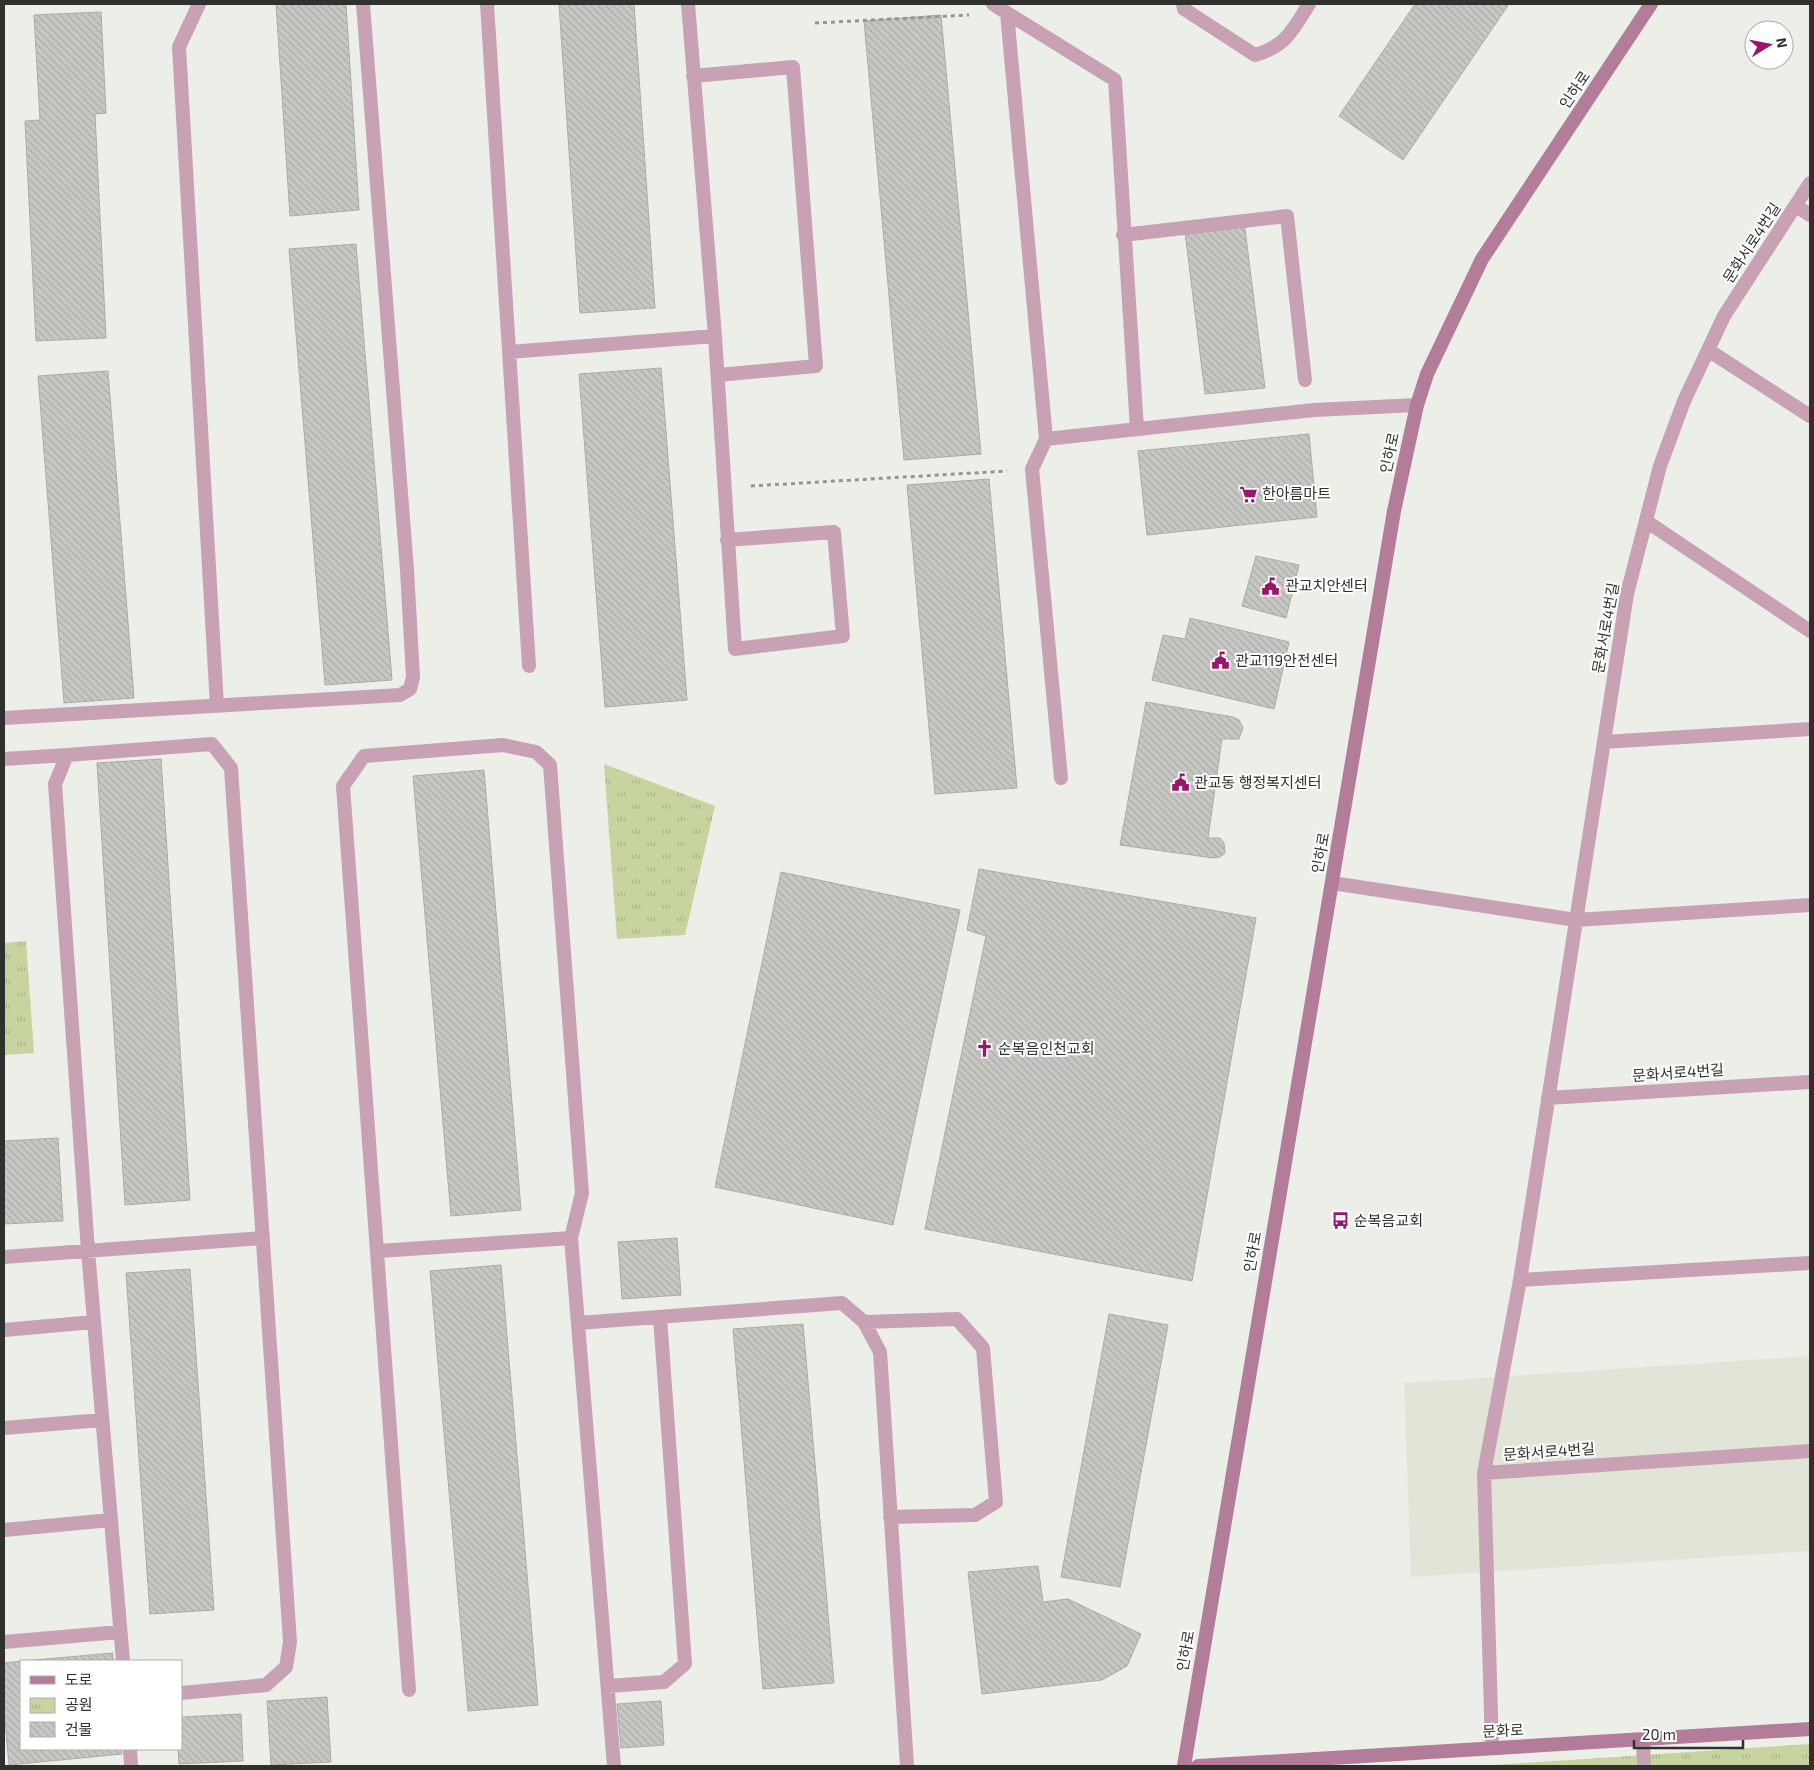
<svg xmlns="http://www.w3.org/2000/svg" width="1814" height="1770" viewBox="0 0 1814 1770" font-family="'Exo 2','Noto Sans KR',sans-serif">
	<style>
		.built { fill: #e1e5d7 }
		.park { fill: url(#park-tufts) }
		.building { fill: url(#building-back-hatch); stroke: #aaaca6 }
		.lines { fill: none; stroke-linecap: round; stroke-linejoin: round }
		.path { stroke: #939590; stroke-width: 3; stroke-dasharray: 4 4; stroke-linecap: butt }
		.service { stroke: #c8a1b5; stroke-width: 14 }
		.secondary { stroke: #b37c99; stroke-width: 14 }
		.labels { text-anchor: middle; stroke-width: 4; stroke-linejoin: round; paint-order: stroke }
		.street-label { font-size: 15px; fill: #30312e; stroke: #fff }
		.poi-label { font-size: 15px; fill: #30312e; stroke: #fff; text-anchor: start }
	</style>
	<defs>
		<pattern id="park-tufts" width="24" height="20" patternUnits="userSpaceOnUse" patternTransform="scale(1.25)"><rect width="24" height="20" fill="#c7d49f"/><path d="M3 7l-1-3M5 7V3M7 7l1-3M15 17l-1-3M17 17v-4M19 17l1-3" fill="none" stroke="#abb689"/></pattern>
		<pattern id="building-back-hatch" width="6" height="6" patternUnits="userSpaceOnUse" patternTransform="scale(1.25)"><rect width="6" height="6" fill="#c7c8c3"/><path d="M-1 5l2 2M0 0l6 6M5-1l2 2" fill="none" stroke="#abaca8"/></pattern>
	</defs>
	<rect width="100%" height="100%" fill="#eceee8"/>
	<path class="built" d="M1810 1356V1551L1411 1577 1404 1383Z"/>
	<path class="park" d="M604 764 715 806 685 935 617 939Z
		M26 941 34 1053 4 1055V943Z
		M1810 1744V1766H1478Z"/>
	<path class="building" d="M276 4H346L359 210 290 216Z
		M559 4H634L655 308 580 313Z
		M1415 4H1509L1403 160 1339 116Z
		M101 12 106 113 95 114 106 338 36 341 25 121 40 120 34 15Z
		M941 15 981 454 904 460 864 21Z
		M1244 221 1265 388 1205 394 1185 232Z
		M356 244 392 680 325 685 289 249Z
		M661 368 687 700 605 707 579 374Z
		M108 371 134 698 64 703 38 376Z
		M1309 434 1317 517 1147 535 1138 451Z
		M989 479 1017 788 935 794 907 485Z
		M1256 556 1299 565 1286 618 1242 606Z
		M1190 618 1289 642 1274 709 1152 680 1163 635 1185 639Z
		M1146 702 1233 717 1239 720 1243 728 1239 739H1222L1208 838H1220L1224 843 1225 853 1220 857 1213 858 1120 845Z
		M161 759 190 1200 125 1205 97 763Z
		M484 770 521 1210 451 1216 413 776Z
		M979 869 1256 918 1192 1281 925 1229 986 936 967 930Z
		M781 872 960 910 893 1225 715 1187Z
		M58 1138 63 1221 4 1224V1141Z
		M677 1238 681 1295 622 1299 618 1242Z
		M501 1265 538 1705 468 1711 430 1271Z
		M190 1269 214 1610 150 1614 126 1273Z
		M1109 1314 1168 1325 1120 1587 1061 1577Z
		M803 1324 834 1683 763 1689 733 1329Z
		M1038 1566 1043 1602 1068 1599 1141 1634 1127 1666 1102 1680 982 1694 968 1572Z
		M113 1653V1661H23Z
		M21 1661V1749H121L122 1754 9 1765 4 1711V1663Z
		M327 1697 331 1762 271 1765 267 1701Z
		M661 1701 664 1745 621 1748 617 1704Z
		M241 1714 243 1761 179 1764 178 1749H181V1717Z"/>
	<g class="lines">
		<path class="path" d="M815 23 969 15
			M751 486 1007 471"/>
		<path class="service" d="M199 4 179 47 217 706
			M487 4 529 666
			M688 4 715 336 735 649 843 636 834 532 727 540
			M993 4 1007 13 1046 439 1032 469 1061 778
			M1183 4 1184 9 1255 55C1286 46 1293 30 1309 4
			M1007 13 1115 80 1137 429
			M693 76 793 67 816 366 718 375
			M1796 206 1810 215
			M1123 235 1287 216 1305 380
			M1708 350 1810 416
			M509 352 715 336
			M1046 439 1314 410 1417 405
			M1646 521 1810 631
			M4 718 400 695 410 689 413 677 407 570 363 4
			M1604 742 1810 729
			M4 759 67 755
			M1332 883 1576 920 1810 905
			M1548 1098 1810 1082
			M379 1251 571 1238
			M4 1257 262 1238
			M1520 1280 1810 1263
			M864 1322 957 1319 983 1348 996 1502 975 1515 890 1517
			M578 1323 842 1303 864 1322 880 1352 907 1766
			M4 1330 94 1322
			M4 1428 102 1420
			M1484 1473 1810 1451
			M4 1530 111 1520
			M4 1642 120 1632
			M123 1661 88 1251 55 784 67 755 212 744 231 768 290 1642 286 1667 266 1685 181 1693
			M608 1686 664 1682 685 1664 660 1317
			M409 1690 343 786 364 756 503 745 536 752 550 765 582 1193 571 1238 614 1766
			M1643 1739 1644 1766
			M1492 1748 1484 1473 1520 1280 1627 594 1660 466 1684 401 1724 316 1810 183
			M130 1749 131 1766"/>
		<path class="secondary" d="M1184 1766 1394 511 1417 405 1427 374 1482 259 1651 4
			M1198 1766 1810 1729"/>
	</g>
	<defs>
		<symbol id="supermarket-bare" viewBox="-9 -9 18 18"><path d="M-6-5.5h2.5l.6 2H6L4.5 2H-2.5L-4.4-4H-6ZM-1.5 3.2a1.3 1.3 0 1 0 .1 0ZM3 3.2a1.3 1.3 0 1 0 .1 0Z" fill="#98166c" stroke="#fff" stroke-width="2.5" paint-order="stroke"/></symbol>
		<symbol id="civic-bare" viewBox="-9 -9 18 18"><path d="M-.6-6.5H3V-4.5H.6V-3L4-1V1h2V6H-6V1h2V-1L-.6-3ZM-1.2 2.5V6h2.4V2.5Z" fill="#98166c" stroke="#fff" stroke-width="2.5" paint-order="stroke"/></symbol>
		<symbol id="church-bare" viewBox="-9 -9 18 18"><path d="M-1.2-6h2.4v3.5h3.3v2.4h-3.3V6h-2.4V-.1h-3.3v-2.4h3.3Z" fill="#98166c" stroke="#fff" stroke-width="2.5" paint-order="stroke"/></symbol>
		<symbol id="bus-bare" viewBox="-9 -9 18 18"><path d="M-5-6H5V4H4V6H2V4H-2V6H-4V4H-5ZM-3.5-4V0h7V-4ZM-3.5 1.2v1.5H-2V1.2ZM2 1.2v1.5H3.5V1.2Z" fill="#98166c" stroke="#fff" stroke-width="2.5" paint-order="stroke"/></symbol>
	</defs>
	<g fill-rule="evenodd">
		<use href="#supermarket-bare" x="1236" y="482" width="25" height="25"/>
		<use href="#civic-bare" x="1258" y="574" width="25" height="25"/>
		<use href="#civic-bare" x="1208" y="648" width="25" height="25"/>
		<use href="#civic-bare" x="1168" y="770" width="25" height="25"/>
		<use href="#church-bare" x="972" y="1036" width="25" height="25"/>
		<use href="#bus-bare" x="1328" y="1208" width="25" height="25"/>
	</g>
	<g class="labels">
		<g class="street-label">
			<text transform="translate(1575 90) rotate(-56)" y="5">인하로</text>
			<text transform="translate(1752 243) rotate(-57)" y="5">문화서로4번길</text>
			<text transform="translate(1390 453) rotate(-78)" y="5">인하로</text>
			<text transform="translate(1606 628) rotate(-80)" y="5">문화서로4번길</text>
			<text transform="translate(1321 853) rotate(-80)" y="5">인하로</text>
			<text transform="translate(1678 1073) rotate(-4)" y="5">문화서로4번길</text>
			<text transform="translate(1253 1252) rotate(-80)" y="5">인하로</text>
			<text transform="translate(1549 1452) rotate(-4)" y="5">문화서로4번길</text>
			<text transform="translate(1186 1651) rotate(-80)" y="5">인하로</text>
			<text transform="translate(1503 1731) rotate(-3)" y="5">문화로</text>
		</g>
		<g class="poi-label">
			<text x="1262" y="499">한아름마트</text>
			<text x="1285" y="591">관교치안센터</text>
			<text x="1235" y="666">관교119안전센터</text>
			<text x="1194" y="788">관교동 행정복지센터</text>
			<text x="998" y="1054">순복음인천교회</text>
			<text x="1354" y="1226">순복음교회</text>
		</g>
	</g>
	<rect width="1814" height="1770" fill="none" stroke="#30312e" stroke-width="10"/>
	<rect x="20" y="1660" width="162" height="90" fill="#ffffff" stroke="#acadab"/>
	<rect x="30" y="1676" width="25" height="8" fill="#b37c99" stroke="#acadab"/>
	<text x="65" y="1685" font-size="15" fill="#30312e">도로</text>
	<rect x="30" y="1698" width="25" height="15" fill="url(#park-tufts)" stroke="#acadab"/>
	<text x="65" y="1710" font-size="15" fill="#30312e">공원</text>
	<rect x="30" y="1722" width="25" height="15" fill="url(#building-back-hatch)" stroke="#acadab"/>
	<text x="65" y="1735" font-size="15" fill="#30312e">건물</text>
	<g transform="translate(1769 45) rotate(80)"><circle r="24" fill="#ffffff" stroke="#acadab"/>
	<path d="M0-4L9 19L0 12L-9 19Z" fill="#98166c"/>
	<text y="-8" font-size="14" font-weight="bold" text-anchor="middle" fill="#30312e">N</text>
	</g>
	<path d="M1634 1740v8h109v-8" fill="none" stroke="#30312e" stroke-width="2.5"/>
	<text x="1642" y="1740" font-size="15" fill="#30312e" stroke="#ffffff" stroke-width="4" paint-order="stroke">20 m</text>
</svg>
